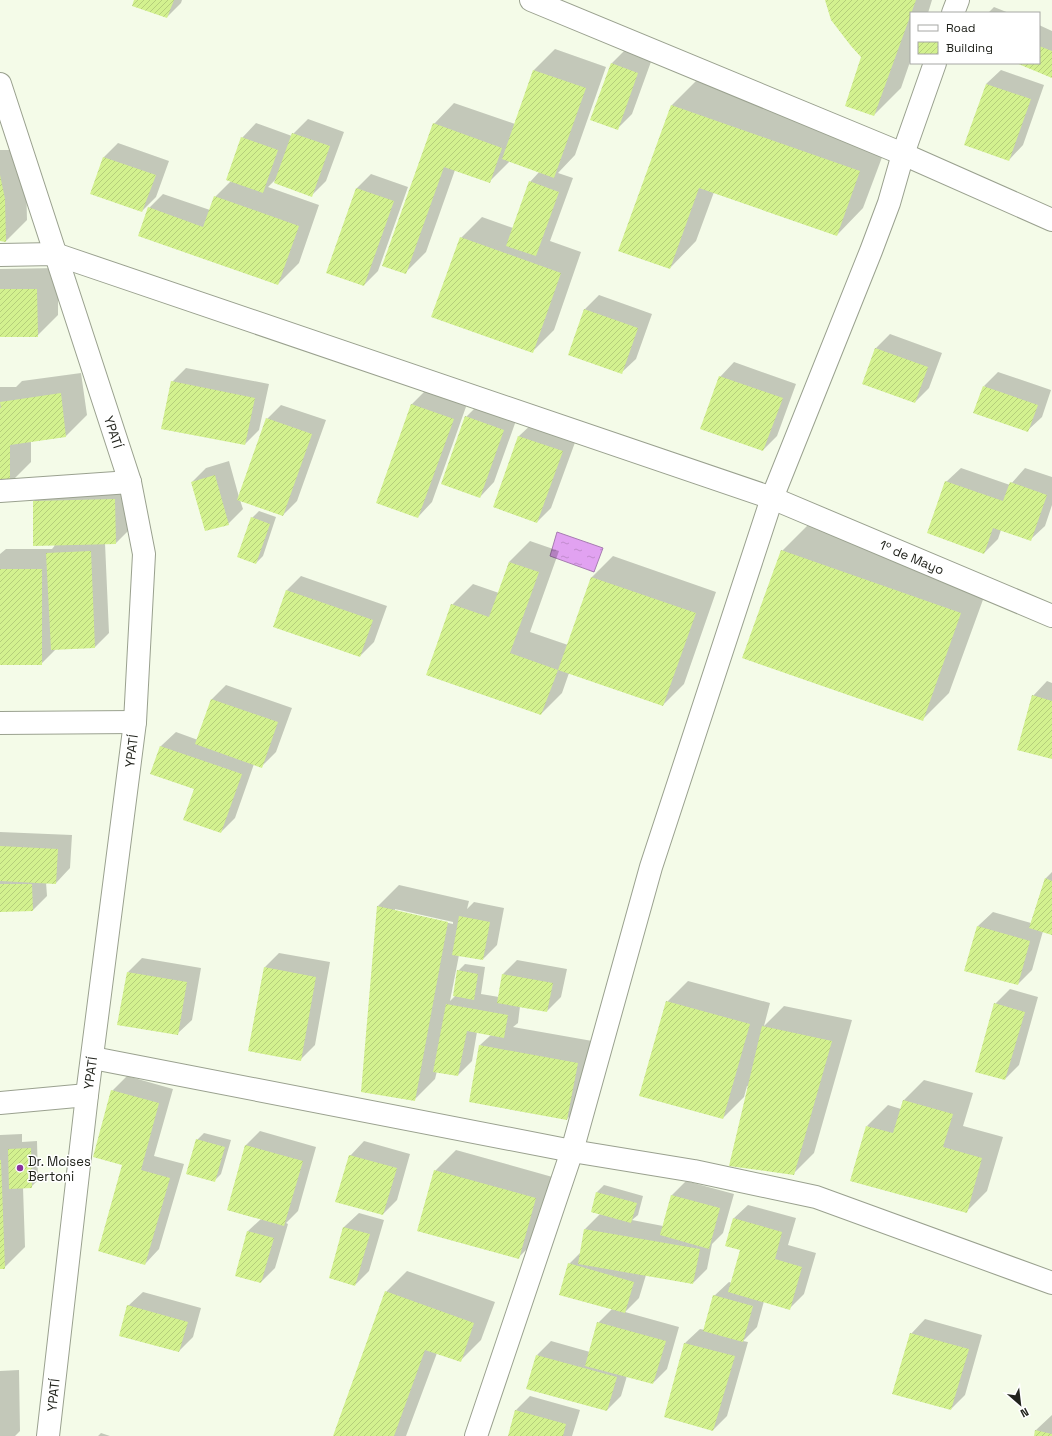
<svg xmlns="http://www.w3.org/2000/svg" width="1052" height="1436" viewBox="0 0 1052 1436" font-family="'Space Grotesk',sans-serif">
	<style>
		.water { fill: url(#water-ripples); stroke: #a77cb1 }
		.shadow { fill: #0003; fill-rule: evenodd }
		.building { fill: url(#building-hatch) }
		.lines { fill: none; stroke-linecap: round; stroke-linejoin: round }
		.minor-casing { stroke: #9aa18f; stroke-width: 24 }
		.minor { stroke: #fff; stroke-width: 22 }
		.poi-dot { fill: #8a339f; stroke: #fff; stroke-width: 1.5 }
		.labels { text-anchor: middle; stroke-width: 3; stroke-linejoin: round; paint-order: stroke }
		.street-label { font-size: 13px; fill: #21231c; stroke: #fff }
		.poi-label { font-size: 13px; fill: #21231c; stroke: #fff; text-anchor: start }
	</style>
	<defs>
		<pattern id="water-ripples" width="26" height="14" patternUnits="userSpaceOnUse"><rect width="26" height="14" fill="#e1a2f1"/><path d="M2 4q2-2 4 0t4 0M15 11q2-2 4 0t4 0" fill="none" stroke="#c18bce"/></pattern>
		<pattern id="building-hatch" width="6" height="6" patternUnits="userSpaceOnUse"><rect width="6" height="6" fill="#d3f18f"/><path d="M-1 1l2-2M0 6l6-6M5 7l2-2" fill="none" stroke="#b5ce7b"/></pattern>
	</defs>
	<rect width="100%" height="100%" fill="#f4fbe8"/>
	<path class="water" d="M557 532 603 548 594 572 550 556Z"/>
	<path class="shadow" d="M135 0H182L181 3 167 17Z
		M826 0H932L928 13H911V59L901 88 874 115 862 56Z
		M994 7 1009 13H988Z
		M1039 25 1052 31V77L1019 63H1039Z
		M555 49 606 67 575 155 558 173 573 178 550 241 581 252 554 330 533 351 461 238 482 217 513 228 530 182 540 171 510 161 489 182 455 170 426 252 405 273 434 124 454 103 515 124 534 70Z
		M626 49 652 59 632 114 618 128 611 64Z
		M1001 70 1044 85 1023 145 1009 160 986 84Z
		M699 78 887 144 863 208 837 235 714 192 696 241 670 268 620 250 672 105Z
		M308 119 344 132 326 181 312 195 278 177 268 187 319 205 299 263 278 284 149 208 163 194 210 210 215 197 231 181 242 138 256 123 292 136 293 134Z
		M118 143 169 161 156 197 142 211 91 193 104 157Z
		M0 150H21L26 178 27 220 6 241 0 240Z
		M371 174 408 187 378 271 364 285 357 188Z
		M58 268V315L37 336H0V269Z
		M599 295 652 314 636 359 621 373 569 354 585 309Z
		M890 334 942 353 929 388 915 402 875 349Z
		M734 362 796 384 777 436 763 450 720 377Z
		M186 368 269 384 259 430 245 444 172 382Z
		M998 372 1051 390 1042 417 1027 431 984 386Z
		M81 373 87 415 66 436 31 441V462L10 483H0V387H16L22 381Z
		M426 390 467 404 432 502 418 517 377 502 412 404Z
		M480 403 518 415 494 482 480 497 466 417Z
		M281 405 326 420 297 501 283 515 240 500 243 509 228 524 192 482 206 468 229 461 239 497 267 419Z
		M534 422 577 437 551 508 537 522 494 507 519 436Z
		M961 468 1010 485 1025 468 1052 477V505L1045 526 1030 540 1001 530 998 539 984 553 946 482Z
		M129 485 130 529 116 543H105L109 633 95 647 56 649 41 664H0V554L6 549H52L56 544 34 501 48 487Z
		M259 511 276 517 263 556 256 563 252 518Z
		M809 524 988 586 949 693 922 720 782 551Z
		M530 541 559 551 530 632 568 645 592 577 613 556 716 592 684 684 663 705 569 673 562 693 541 714 452 605 473 584 499 593 509 562Z
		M301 576 387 606 374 642 360 656 274 626 287 590Z
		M1047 681 1052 683V758L1033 696Z
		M226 685 292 708 276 752 262 766 254 764 235 818 221 832 195 789 152 773 161 746 176 732 198 740 212 699Z
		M0 832 72 835 70 868 56 883 46 882 47 896 33 910 0 911Z
		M1052 872V934L1043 931 1032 970 1018 984 966 970 978 926 993 912 1031 923 1045 879Z
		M399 885 469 901 467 909 474 902 504 908 497 945 483 959 459 955 450 1001 455 996 458 971 465 964 485 967 481 994 499 997 503 974 517 960 567 969 561 997 547 1011 520 1006 518 1023 513 1027 598 1042 588 1098 567 1119 480 1045 491 1035 477 1032 472 1061 458 1075 437 1071 435 1079 414 1100 362 1091 378 906ZM395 909 453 922V924L395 911Z
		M279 953 330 962 315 1045 300 1060 265 967Z
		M142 958 201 968 192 1020 177 1034 128 972Z
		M688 981 770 1003 764 1026 784 1006 852 1020 814 1153 793 1174 749 1087 747 1086 744 1097 723 1118 667 1002Z
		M1010 989 1038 997 1019 1065 1005 1079 995 1004Z
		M127 1076 173 1089 154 1156 184 1164 159 1249 145 1264 123 1164 112 1091Z
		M924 1080 973 1093 963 1126 1003 1137 987 1191 966 1212 867 1126 888 1105 901 1109 903 1101Z
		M260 1131 316 1147 298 1211 286 1223 288 1224 275 1268 261 1282 236 1275 248 1231 261 1219 228 1210 246 1145Z
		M204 1133 231 1140 221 1174 214 1181 197 1140Z
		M22 1134V1142L37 1141 38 1180 31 1187H23L25 1247 4 1268H0V1135Z
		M364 1141 410 1154 397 1200 383 1214 350 1156Z
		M456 1150 556 1178 539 1237 518 1258 435 1171Z
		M686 1181 734 1194 723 1233 712 1244 707 1269 693 1283 646 1275 639 1298 625 1312 679 1327 667 1369 653 1383 627 1376 621 1396 607 1410 537 1355 551 1341 590 1352 598 1323 612 1309 569 1264 581 1252 585 1229 600 1214 592 1212 597 1192 604 1185 643 1196 638 1215 632 1220 663 1226 672 1195Z
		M748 1205 796 1218 788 1245 816 1253 804 1294 790 1308 764 1301 757 1327 743 1341 748 1342 727 1416 713 1430 665 1417 685 1343 700 1329 705 1330 714 1296 729 1282 732 1283 741 1250 733 1219Z
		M359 1213 384 1220 369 1271 355 1285 330 1278 344 1227Z
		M407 1271 495 1302 481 1340 460 1361 437 1353 406 1436H334L386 1292Z
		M143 1292 201 1308 193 1337 179 1351 128 1306Z
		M925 1319 982 1335 965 1395 951 1409 911 1334Z
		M19 1370 20 1431 15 1436H0V1371Z
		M530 1396 580 1410 572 1436H509L516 1410Z
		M1052 1415V1436H1035L1036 1430Z
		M101 1433 110 1436H98Z"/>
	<path class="building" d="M134 0H174L167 18 132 6Z
		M825 0H916L874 116 845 106 861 57 851 46 831 20Z
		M1039 46 1052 51V78L1016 63H1039Z
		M611 63 638 73 618 130 590 120Z
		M533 70 586 88 554 178 502 159Z
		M986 84 1031 99 1009 161 964 145Z
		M671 105 860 171 837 236 699 188 670 269 618 251Z
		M433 123 502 148 490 183 444 167 406 274 382 266Z
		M292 133 330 146 312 197 274 183Z
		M241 137 278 150 263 193 226 180Z
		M103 157 156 175 142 212 90 194Z
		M0 175 5 199 6 242 0 241Z
		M529 181 559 192 536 256 506 246Z
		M356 188 394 201 364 286 326 273Z
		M214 196 299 226 278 285 138 236 148 207 203 227Z
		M460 237 561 273 533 353 431 317Z
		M0 289H37L38 337H0Z
		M584 309 638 328 622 374 568 355Z
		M875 348 928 367 915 403 862 384Z
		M719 376 783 398 763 451 700 429Z
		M171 381 255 398 245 445 161 429Z
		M983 386 1038 405 1028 432 973 413Z
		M61 393 66 437 10 445V484H0V408H1L0 402Z
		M411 404 454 419 418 518 376 503Z
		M465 416 504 430 480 498 441 484Z
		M266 418 312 434 283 516 237 500Z
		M518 436 563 451 537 523 493 507Z
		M215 475 229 525 205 531 191 482Z
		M945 481 1003 501 1010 482 1047 495 1031 541 993 528 984 554 927 533Z
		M115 499 116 544 33 546V501Z
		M251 517 270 524 256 564 237 557Z
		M781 550 961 613 923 721 742 658Z
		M91 551 95 648 51 650 46 553Z
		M509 562 539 572 510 653 558 670 541 715 426 675 451 604 489 617Z
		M0 569H42V665H0Z
		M591 577 696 613 663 706 558 670Z
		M286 590 373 620 360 657 273 627Z
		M1032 695 1052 701V759L1017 750Z
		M211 699 278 722 262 768 195 744Z
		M160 746 242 774 221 833 183 820 194 789 150 774Z
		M0 846 58 849 56 884 0 881Z
		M1045 878 1052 881V935L1029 928Z
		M0 884H32L33 911 0 912Z
		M377 906 448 922 415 1101 361 1092Z
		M459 916 490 922 483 960 452 955Z
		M977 926 1030 941 1018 985 964 971Z
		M264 967 316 977 301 1061 248 1051Z
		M457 970 478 974 474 1000 453 996Z
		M127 972 187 982 178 1035 117 1025Z
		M502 974 553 983 547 1012 497 1003Z
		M666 1001 750 1024 723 1119 639 1096Z
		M994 1003 1025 1012 1005 1080 975 1072Z
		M446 1004 508 1015 504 1038 467 1031 458 1076 433 1072Z
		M762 1026 832 1041 794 1175 729 1166Z
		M479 1045 578 1063 567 1120 469 1102Z
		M111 1090 159 1103 141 1170 170 1178 145 1265 98 1251 122 1165 93 1157Z
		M903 1100 953 1114 943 1147 982 1158 967 1213 850 1181 866 1126 893 1133Z
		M196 1139 225 1147 215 1182 186 1174Z
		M245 1145 303 1161 284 1226 227 1210Z
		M31 1148 32 1188 9 1189 8 1149Z
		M349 1155 397 1168 383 1215 335 1202Z
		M0 1160H1L5 1269H0Z
		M434 1170 536 1198 519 1259 417 1231Z
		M596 1192 637 1203 631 1223 591 1212Z
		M671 1195 720 1208 709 1249 660 1235Z
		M733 1218 782 1232 775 1259 802 1267 790 1310 728 1292 740 1250 725 1246Z
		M343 1227 370 1234 355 1286 329 1278Z
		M584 1229 700 1249 693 1284 578 1264Z
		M247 1231 274 1238 261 1283 235 1276Z
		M568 1263 634 1282 625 1313 559 1295Z
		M385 1291 474 1323 461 1362 425 1350 394 1436H333Z
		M713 1295 753 1306 743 1342 703 1331Z
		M127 1305 188 1322 179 1352 119 1336Z
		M597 1322 666 1341 653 1384 585 1366Z
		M910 1333 969 1349 951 1410 892 1394Z
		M684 1343 735 1356 713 1431 664 1417Z
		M536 1355 617 1377 607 1411 526 1389Z
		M515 1410 566 1424 563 1436H508Z
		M1035 1430 1052 1434V1436H1034Z"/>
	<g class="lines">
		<defs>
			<g id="minor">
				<path d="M531 0 903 154 1052 220"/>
				<path d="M953 13 958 0"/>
				<path id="s1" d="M0 84 130 482 144 554 135 722 87 1095 48 1436"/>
				<path d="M0 255 55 254 772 498 1052 616"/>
				<path d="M0 491 130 482"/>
				<path d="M0 723 135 722"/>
				<path d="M93 1058 572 1151 694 1171 816 1197 1052 1283"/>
				<path d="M0 1103 87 1095"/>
				<path d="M476 1436 572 1151 651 867 772 498 871 251 889 203 903 154 935 63"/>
			</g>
		</defs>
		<use href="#minor" class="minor-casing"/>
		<use href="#minor" class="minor"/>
	</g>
	<circle class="poi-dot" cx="20" cy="1168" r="4"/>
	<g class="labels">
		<g class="street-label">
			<text dy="5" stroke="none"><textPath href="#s1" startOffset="366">YPATÍ</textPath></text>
			<text transform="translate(912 557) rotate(23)" y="5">1º de Mayo</text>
			<text transform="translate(131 751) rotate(-83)" y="5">YPATÍ</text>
			<text transform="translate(90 1073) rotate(-82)" y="5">YPATÍ</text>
			<text transform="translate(53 1395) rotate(-84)" y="5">YPATÍ</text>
		</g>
		<g class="poi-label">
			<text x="28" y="1166">Dr. Moises<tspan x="28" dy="15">Bertoni</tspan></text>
		</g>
	</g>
	<rect x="910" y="12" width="130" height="52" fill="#ffffff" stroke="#a6a7a4"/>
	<rect x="918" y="25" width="20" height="6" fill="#ffffff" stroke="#a6a7a4"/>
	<text x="946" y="32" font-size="12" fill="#21231c">Road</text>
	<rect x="918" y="42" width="20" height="12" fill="url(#building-hatch)" stroke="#a6a7a4"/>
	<text x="946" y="52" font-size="12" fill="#21231c">Building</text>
	<g transform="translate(1020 1404) rotate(152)" stroke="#ffffff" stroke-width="3" paint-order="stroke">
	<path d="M0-3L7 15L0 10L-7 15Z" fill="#21231c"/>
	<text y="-6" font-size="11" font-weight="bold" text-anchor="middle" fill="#21231c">N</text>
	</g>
</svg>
